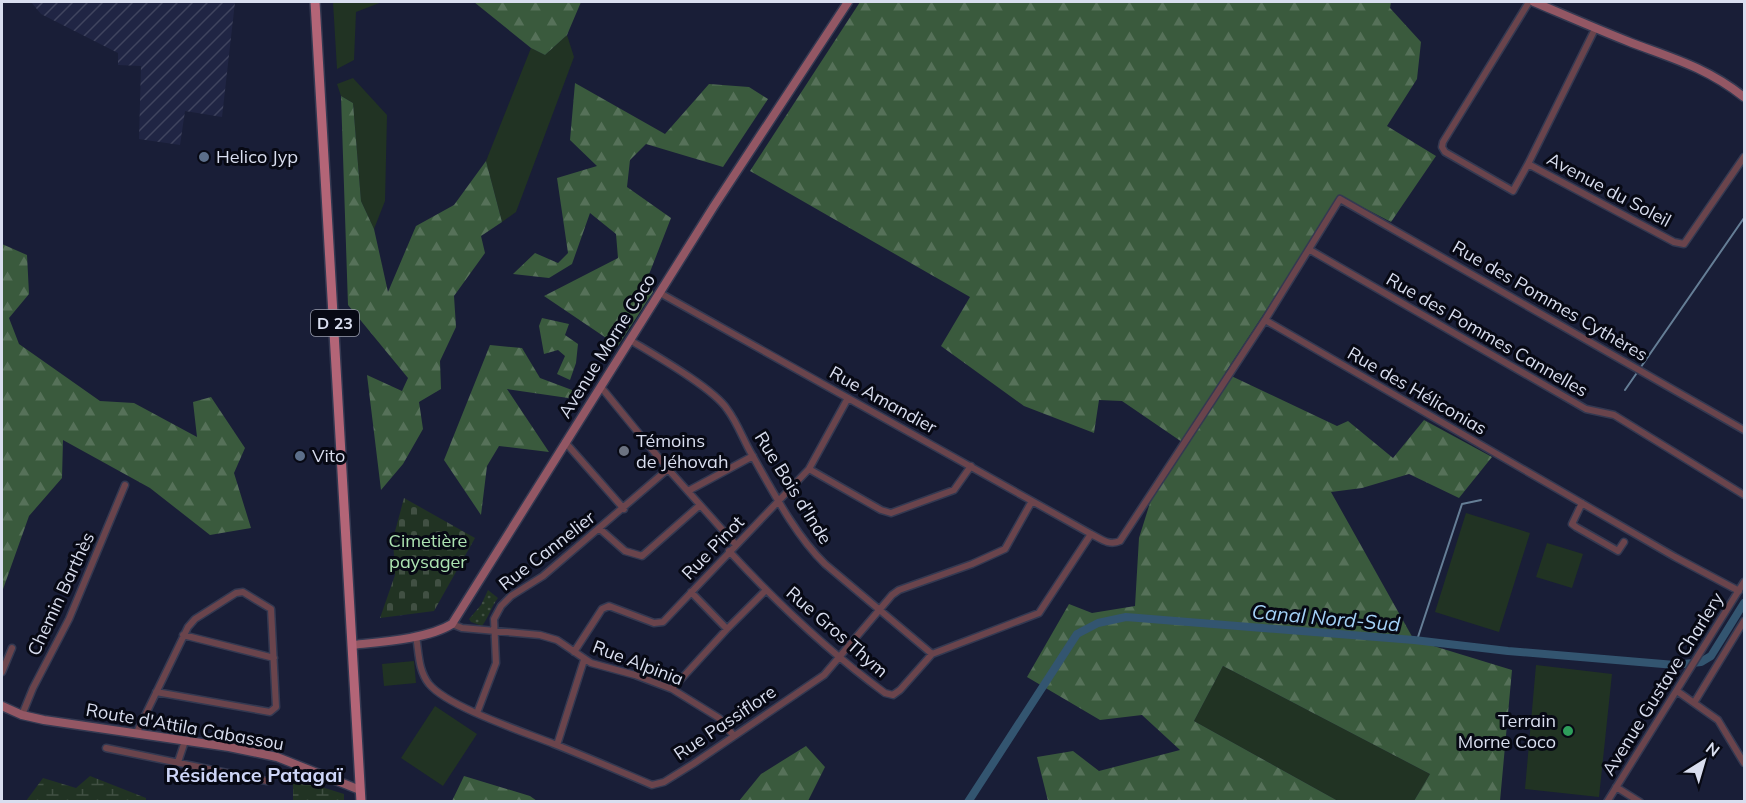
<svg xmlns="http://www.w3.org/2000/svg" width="1746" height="803" viewBox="0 0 1746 803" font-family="Mulish,sans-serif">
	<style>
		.industrial { fill: url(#industrial-furrows) }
		.green { fill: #213323 }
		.forest { fill: url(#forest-firs) }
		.wetland { fill: url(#wetland-marsh) }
		.cemetery { fill: url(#cemetery-stones) }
		.park { fill: url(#park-dots) }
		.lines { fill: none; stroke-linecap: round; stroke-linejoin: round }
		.stream { stroke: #657e96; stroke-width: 2 }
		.canal { stroke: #335570; stroke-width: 8 }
		.street-casing { stroke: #343951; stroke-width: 9 }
		.secondary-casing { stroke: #343951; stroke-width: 11 }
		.primary-casing { stroke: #343951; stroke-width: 12 }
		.street { stroke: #6a444c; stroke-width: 6 }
		.secondary { stroke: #935764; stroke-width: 8 }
		.primary { stroke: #b36577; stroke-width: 9 }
		.service-dot { fill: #5c6f8a; stroke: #070914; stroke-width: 2 }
		.worship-dot { fill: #6b7280; stroke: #070914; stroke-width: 2 }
		.leisure-dot { fill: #2e9e5b; stroke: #070914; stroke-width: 2 }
		.labels { text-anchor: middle; stroke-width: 6; stroke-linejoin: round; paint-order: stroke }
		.shield { fill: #070914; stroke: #9a9ead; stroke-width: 1.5 }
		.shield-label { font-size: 16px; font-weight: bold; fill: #d9deef }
		.poi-label { font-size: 18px; fill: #d9deef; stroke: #070914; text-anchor: start }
		.street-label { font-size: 18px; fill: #d9deef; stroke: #070914 }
		.park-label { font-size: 18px; fill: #ade4b2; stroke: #070914 }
		.water-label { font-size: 20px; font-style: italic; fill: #a3d1f7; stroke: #070914 }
		.neighbourhood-label { font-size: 20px; font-weight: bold; fill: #cdd5f7; stroke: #070914 }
	</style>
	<defs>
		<pattern id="industrial-furrows" width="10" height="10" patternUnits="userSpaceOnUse" patternTransform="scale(1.5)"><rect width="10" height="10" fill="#202544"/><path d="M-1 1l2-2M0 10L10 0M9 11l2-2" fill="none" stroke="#40445f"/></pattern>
		<pattern id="forest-firs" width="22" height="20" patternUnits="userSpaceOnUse" patternTransform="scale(1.5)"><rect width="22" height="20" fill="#3a5a3d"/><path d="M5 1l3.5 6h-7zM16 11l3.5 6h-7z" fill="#567159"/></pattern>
		<pattern id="wetland-marsh" width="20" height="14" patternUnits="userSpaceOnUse" patternTransform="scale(1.5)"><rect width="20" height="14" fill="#213323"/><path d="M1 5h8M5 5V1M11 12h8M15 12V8" fill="none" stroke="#415043"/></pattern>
		<pattern id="cemetery-stones" width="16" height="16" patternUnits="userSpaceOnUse" patternTransform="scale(1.5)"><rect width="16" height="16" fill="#213323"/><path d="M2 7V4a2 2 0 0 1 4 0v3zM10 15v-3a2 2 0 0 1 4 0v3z" fill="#415043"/></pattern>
		<pattern id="park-dots" width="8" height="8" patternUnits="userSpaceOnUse" patternTransform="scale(1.5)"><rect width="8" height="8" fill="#213323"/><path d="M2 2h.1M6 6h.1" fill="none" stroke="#415043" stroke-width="1.8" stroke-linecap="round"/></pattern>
	</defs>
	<rect width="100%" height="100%" fill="#191e37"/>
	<path class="industrial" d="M31 2H235L222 117 185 111 180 145 139 139 141 66 118 65V53L41 14Z"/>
	<path class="green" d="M333 2H382L356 12 354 60 337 69Z
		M567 35 574 57 516 212 502 222 486 161 531 48 545 55Z
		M353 78 387 115 385 201 374 229 361 201 353 103 341 96 337 84Z
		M1466 513 1530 533 1499 632 1435 612Z
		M1547 543 1583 554 1572 588 1536 577Z
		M414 661 416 683 384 686 382 664Z
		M1536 665 1612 674 1599 797 1525 789Z
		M1223 666 1430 774 1414 801H1338L1194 721Z
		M435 706 477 734 443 786 401 758Z"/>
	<path class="forest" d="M474 2H581L567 35 545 55 531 48Z
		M860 2H1391L1390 8 1421 42 1417 79 1387 126 1436 156 1391 222 1341 196 1225 373 1337 426 1348 421 1393 458 1424 420 1492 457 1459 498 1409 474 1362 488 1331 492 1414 640 1512 670 1500 801H1414L1430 774 1223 666 1194 721 1338 801H1048L1037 757 1073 751 1099 771 1180 750 1142 715 1100 720 1027 677 1069 604 1092 613 1135 606 1139 538 1154 490 1182 442 1122 401 1099 400 1094 433 1024 406 941 346 970 297 750 171Z
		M575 83 665 134 709 84 749 87 768 99 723 167 646 144 630 160 627 187 671 218 648 277 653 292 618 346 544 296 618 258 616 234 590 213 572 264 549 278 513 274 535 253 558 263 568 253 557 178 597 166 570 140Z
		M341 96 353 103 361 201 374 229 388 292 416 226 454 205 486 161 502 222 481 236 485 253 454 296 456 327 440 361 441 389 419 402 423 429 403 464 381 490 367 375 402 391 408 378 348 305Z
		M2 244 27 255 29 294 9 318 19 344 100 401 134 403 197 437 193 402 211 397 245 448 234 473 251 528 210 535 150 488 63 440 62 478 29 516 2 592Z
		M542 318 569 324 565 335 578 344 576 363 570 380 557 374 565 356 558 350 544 354 539 326Z
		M490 345 522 348 540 378 572 390 575 399 507 389 549 452 499 446 487 466 481 515 444 460Z
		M806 746 825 767 808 801H739L761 774Z
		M464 776 530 796 537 801H452Z"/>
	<path class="wetland" d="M90 776 146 798V801H26L43 778 76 788Z
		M293 778 344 794V801H293Z"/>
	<path class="cemetery" d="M404 498 475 538 434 611 380 618 395 575 393 539Z"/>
	<path class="park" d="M488 590 498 598C491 607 489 617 482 626L471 622 469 619 481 605Z"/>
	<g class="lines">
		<path class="stream" d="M1625 390 1744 218
			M1417 640 1462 504 1481 500"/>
		<path class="canal" d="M968 802 1077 634 1098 623 1126 617 1414 640 1508 651 1675 665 1701 662 1711 656 1744 603"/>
		<defs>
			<path id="street" d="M1529 2 1443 142 1442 147 1445 152 1513 191 1528 164 1595 29
				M1528 164 1674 242 1684 244 1744 157
				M1310 250 1586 409 1614 415 1744 495
				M660 293 1091 534C1101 539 1109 546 1120 541L1265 320 1340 199 1744 430
				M1265 320 1675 557 1739 591
				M630 340C653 354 713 388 727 409 737 422 743 439 751 453 772 490 795 535 825 564L932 654
				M601 387 668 469 736 545
				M565 442 624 509
				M809 469 881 510 891 513 954 490 971 466
				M688 491 753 456
				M1582 503 1572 524 1576 527 1618 551 1624 542
				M600 529 625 551 642 556 700 505
				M729 551C777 603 828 651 885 693L893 695 900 690 932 654 1039 613 1091 534
				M691 592 727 629
				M452 624 462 628 540 635 557 640 591 663 635 675 672 689 719 718 734 736
				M183 635 274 658
				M416 636C419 653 418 670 429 684 448 707 524 732 554 744 587 757 619 771 652 785L664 782 693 764 824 675 892 595 899 590 972 564 1005 549 1032 501
				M574 652 602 609 609 606 654 623 663 622 809 469 848 398
				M2 672 12 648
				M672 689 727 629 766 590
				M1677 691 1718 720 1744 763
				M1694 703 1744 621
				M477 713 496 663 494 619 501 606 511 596 543 576 668 469
				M22 715 33 688 69 619 125 485
				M136 734 188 627 195 619 236 593 243 592 271 609 276 707 270 712 156 692
				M557 745 584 660
				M106 748 267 781
				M178 762 185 741
				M1616 787 1640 802
				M1607 802 1744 582"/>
			<path id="secondary" d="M1534 2C1567 16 1599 30 1632 43 1675 59 1707 68 1744 97
				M352 645C380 642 428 639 452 624L714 206 848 2
				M2 706 22 715 44 720 229 747 277 757 360 790"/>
			<path id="primary" d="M315 2 361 802"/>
		</defs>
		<use href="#street" class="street-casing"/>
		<use href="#secondary" class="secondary-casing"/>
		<use href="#primary" class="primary-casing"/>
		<use href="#street" class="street"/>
		<use href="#secondary" class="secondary"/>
		<use href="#primary" class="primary"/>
	</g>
	<g class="service-dot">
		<circle cx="204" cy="157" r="6"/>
		<circle cx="300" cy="456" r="6"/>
	</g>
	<circle class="worship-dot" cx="624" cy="451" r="6"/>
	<circle class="leisure-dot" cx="1568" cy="731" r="6"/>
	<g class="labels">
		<rect class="shield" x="311" y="310" width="48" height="26" rx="4.5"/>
		<g class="shield-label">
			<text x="335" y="329">D 23</text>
		</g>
		<g class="poi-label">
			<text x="216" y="163">Helico Jyp</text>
			<text x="636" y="447">Témoins<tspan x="636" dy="21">de Jéhovah</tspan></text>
			<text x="312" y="462">Vito</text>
			<text x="1556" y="727" text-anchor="end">Terrain<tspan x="1556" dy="21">Morne Coco</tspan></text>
		</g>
		<g class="street-label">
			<text transform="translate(1609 190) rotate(28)" y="6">Avenue du Soleil</text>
			<text transform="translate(1550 301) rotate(30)" y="6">Rue des Pommes Cythères</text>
			<text transform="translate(1487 335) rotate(30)" y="6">Rue des Pommes Cannelles</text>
			<text transform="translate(607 346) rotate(-58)" y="6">Avenue Morne Coco</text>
			<text transform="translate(1417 391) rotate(30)" y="6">Rue des Héliconias</text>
			<text transform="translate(883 400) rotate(29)" y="6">Rue Amandier</text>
			<text transform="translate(793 488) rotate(58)" y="6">Rue Bois d'Inde</text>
			<text transform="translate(713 548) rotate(-46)" y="6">Rue Pinot</text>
			<text transform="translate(547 551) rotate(-38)" y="6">Rue Cannelier</text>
			<text transform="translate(61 594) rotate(-65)" y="6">Chemin Barthès</text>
			<text transform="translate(837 632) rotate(41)" y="6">Rue Gros Thym</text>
			<text transform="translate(638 663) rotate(21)" y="6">Rue Alpinia</text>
			<text transform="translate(1663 684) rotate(-58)" y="6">Avenue Gustave Charlery</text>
			<text transform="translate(725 723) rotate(-34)" y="6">Rue Passiflore</text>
			<text transform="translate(185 727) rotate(10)" y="6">Route d'Attila Cabassou</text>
		</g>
		<g class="park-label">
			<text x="428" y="547">Cimetière<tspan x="428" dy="21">paysager</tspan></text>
		</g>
		<g class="water-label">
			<text transform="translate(1326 618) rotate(5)" y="7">Canal Nord-Sud</text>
		</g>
		<g class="neighbourhood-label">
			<text x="254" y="782">Résidence Patagaï</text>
		</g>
	</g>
	<rect width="1746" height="803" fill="none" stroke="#d9deef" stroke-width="6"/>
	<g transform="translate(1704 761) rotate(37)" stroke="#070914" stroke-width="4.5" paint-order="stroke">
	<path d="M0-4.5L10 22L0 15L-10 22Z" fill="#d9deef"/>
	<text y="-9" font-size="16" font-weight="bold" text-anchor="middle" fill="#d9deef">N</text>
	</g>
</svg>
